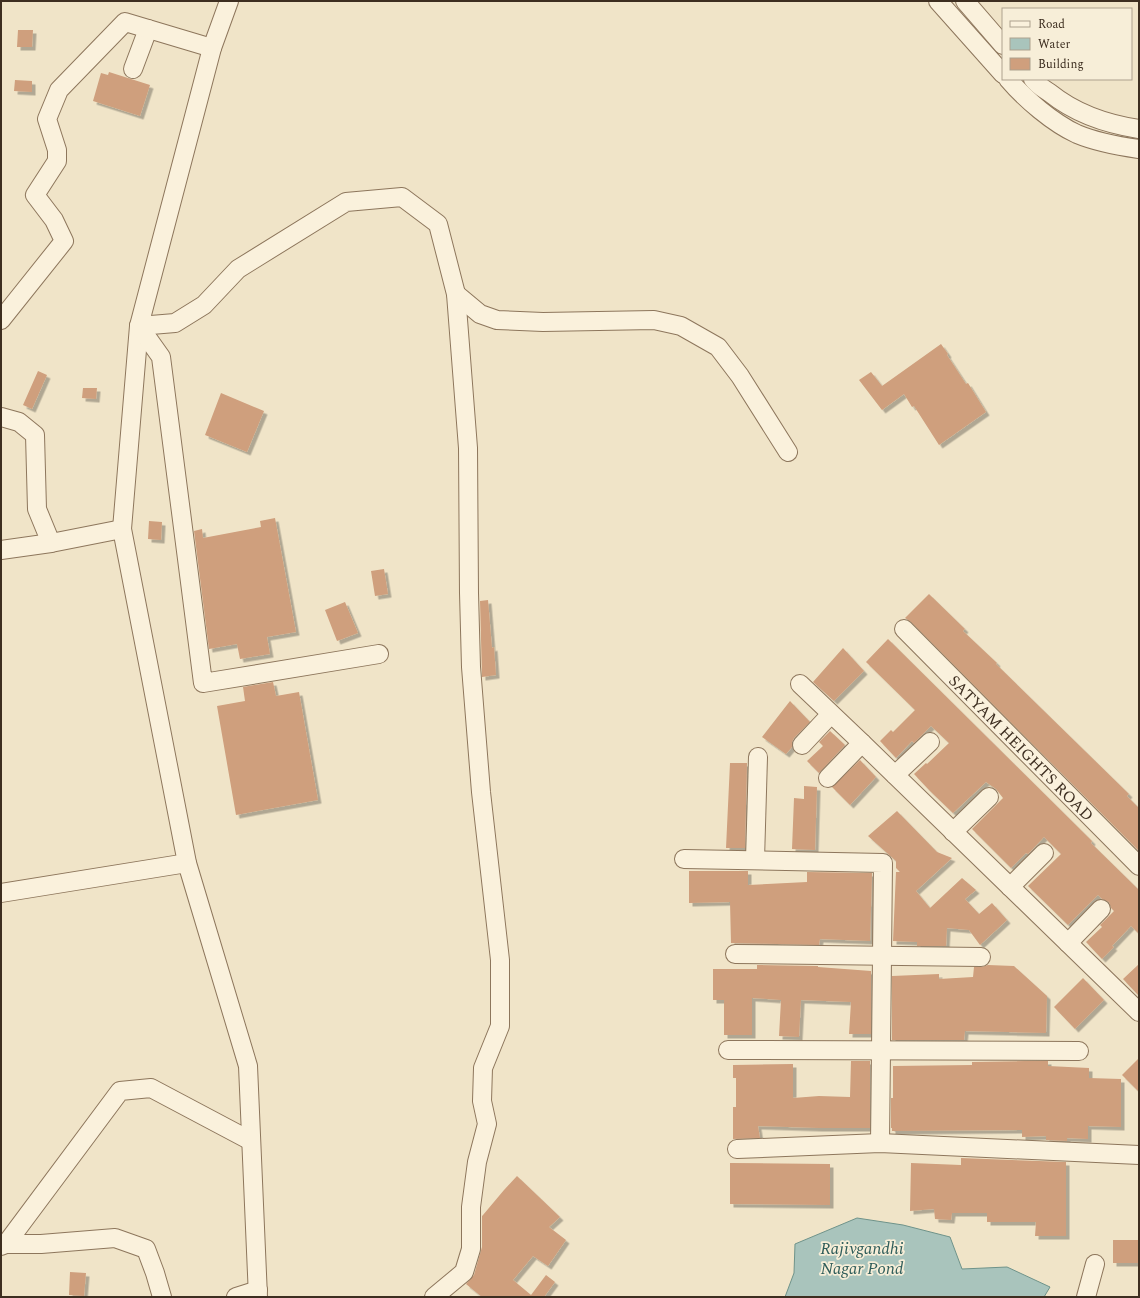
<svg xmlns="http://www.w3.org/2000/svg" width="1140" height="1298" viewBox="0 0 1140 1298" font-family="Spectral,serif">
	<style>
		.water { fill: #a9c4bc; stroke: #6f938a }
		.building { fill: #cf9f7d; filter: url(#shadow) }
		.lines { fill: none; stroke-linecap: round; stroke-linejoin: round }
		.minor-casing { stroke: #8d765c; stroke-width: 20 }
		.minor { stroke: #faf1dc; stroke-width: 18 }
		.labels { text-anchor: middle; stroke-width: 3.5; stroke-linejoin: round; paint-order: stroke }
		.street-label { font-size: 16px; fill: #3d2e20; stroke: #f7eed8 }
		.water-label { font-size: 17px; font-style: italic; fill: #2f5d5a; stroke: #f7eed8 }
	</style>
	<defs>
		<filter id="shadow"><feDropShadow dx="3.5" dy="3.5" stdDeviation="0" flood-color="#0004"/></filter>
	</defs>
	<rect width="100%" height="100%" fill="#f0e4c8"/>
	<path class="water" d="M857 1218 903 1225 950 1237 962 1269 1007 1267 1050 1287 1044 1297H785L794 1273 795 1244Z"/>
	<path class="building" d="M18 30H33L32 47H17Z
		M109 72 150 85 140 116 93 101 101 73 108 75Z
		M15 80 32 81V92L14 91Z
		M941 344 948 354 947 355 966 384 968 383 986 412 939 445 914 406 912 407 904 394 882 410 859 380 871 372 882 386Z
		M38 371 47 375 32 409 23 405Z
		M83 388H97L96 399 82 398Z
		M221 393 264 411 247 452 205 435Z
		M275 518 296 632 267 637 270 654 240 659 237 644 209 649 194 531 202 529 203 538 261 527 260 521Z
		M149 521 162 522 161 540 148 539Z
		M384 569 388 594 375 596 371 571Z
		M929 594 965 629 963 631 997 663 996 664 1129 794 1127 796 1139 808V851L911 622 905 618Z
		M488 600 492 648 494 647 496 675 482 677 480 601Z
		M345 602 358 633 337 641 325 610Z
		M888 639 1092 841 1091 843 1139 890V934L1131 926 1112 946 1114 947 1102 959 1086 942 1102 927 1100 925 1114 911 1111 908 1109 902 1102 899 1098 895 1068 925 1028 886 1061 854 1044 837 1028 854 1026 853 1011 868 972 829 1003 798 996 789 986 782 953 813 930 791 914 774 926 763 927 764 949 743 931 726 914 743 912 741 896 758 880 741 891 730 893 732 915 710 866 662Z
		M843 648 864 671 834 701 813 682Z
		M273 682 276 696 299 692 318 800 236 815 217 706 245 701 243 687Z
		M790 701 810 722 794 738 792 742V747L786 754 762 737Z
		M830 731 845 745 819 773 807 761 823 746 819 742Z
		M860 760 876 777 850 805 832 787Z
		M730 763H747L745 848H726Z
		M804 786 817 787 815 850 792 849 794 798 804 799Z
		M897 811 937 852 952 858 916 891 930 908 962 878 976 890 965 899 979 914 992 903 1007 920 980 945 969 930 947 928 946 946H917V942L893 941 896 872H900L896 868V861L868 836Z
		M689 871H748V885L807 882V872L872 873 870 941 820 939 819 945 731 943 730 902 689 903Z
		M1139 964V996L1123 979Z
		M757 965 818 966V967L871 971V1034H849L851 1002 801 1000 799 1037 779 1036 781 1000 752 998V1035H724V1000H713V969H757Z
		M988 965 1014 966 1047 996 1046 1033 965 1031 964 1040H892V976L939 974V979L973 977 974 967H981Z
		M1083 978 1104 1000 1075 1029 1054 1007Z
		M1139 1058V1092L1122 1075Z
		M851 1061H870V1128H819L758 1126 760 1138 733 1139V1107H736V1078H733V1065L793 1064V1098L819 1096 850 1097Z
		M1026 1061H1048V1066L1089 1068V1078L1121 1079V1127L1088 1126V1139L1067 1138V1141L1046 1140V1136L1022 1137V1130L892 1131V1128H891V1098H893V1066L972 1065V1062Z
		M961 1158 1066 1162V1236H1035L1036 1222H987V1213H952L951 1220 935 1219 934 1209 910 1211 911 1163 961 1165Z
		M730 1163 830 1164V1205L730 1204Z
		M517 1176 560 1217 549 1227 566 1240 548 1266 533 1256 513 1280 531 1295 546 1275 555 1282 544 1297H482L466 1284 474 1275 482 1247V1216L483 1215 504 1190Z
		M1113 1240H1139V1263H1113Z
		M70 1272 86 1273 84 1296 69 1295Z"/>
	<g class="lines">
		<defs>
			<g id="minor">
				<path d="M229 1 212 48 139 326 122 529 187 863 248 1066 258 1297"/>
				<path d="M938 1 1003 74"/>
				<path d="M965 1 1003 45"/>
				<path d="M133 69 148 29"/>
				<path d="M1008 79C1025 99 1053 123 1077 134 1096 142 1118 146 1139 149"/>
				<path d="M1033 79C1037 85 1044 89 1050 93 1076 114 1106 124 1139 129"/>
				<path d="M456 294 480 314 497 320 543 322 654 320 681 326 718 347 740 376 788 452"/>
				<path d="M1 320 64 241 54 220 35 195 57 161V150L47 119 59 90 125 22 212 48"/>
				<path d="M139 326 175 323 204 305 238 269 346 202 402 197 438 224 456 294 468 448 469 593 471 667 481 792 500 960V1026L483 1068 482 1101 487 1124 477 1162 471 1207V1249L464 1272 434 1297"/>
				<path d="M139 326 161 357 203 683 379 654"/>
				<path d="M1 417 19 422 35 435 37 509 51 543"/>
				<path d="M1 550 51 543 122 529"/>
				<path id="s1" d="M904 629 1139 866"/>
				<path d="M800 684 862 743 1139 1012"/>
				<path d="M802 745 831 714"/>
				<path d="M895 775 930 742"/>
				<path d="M828 778 862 743"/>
				<path d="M953 832 989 797"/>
				<path d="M684 859 883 863 880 1143"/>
				<path d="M755 860 758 757"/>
				<path d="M1010 887 1044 853"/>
				<path d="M1 893 187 863"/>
				<path d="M1068 943 1101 909"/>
				<path d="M735 954 981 957"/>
				<path d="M728 1050 1079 1051"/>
				<path d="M737 1149 880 1143 1139 1155"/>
				<path d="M6 1244 120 1091 151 1088 251 1141"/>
				<path d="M1 1246 6 1244H41L115 1238 146 1249 155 1273 162 1297"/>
				<path d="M236 1297 258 1290"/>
				<path d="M1086 1297 1095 1264"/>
			</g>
		</defs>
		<use href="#minor" class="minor-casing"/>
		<use href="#minor" class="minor"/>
	</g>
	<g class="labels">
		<g class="street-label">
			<text dy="6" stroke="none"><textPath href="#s1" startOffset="167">SATYAM HEIGHTS ROAD</textPath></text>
		</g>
		<g class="water-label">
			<text x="862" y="1254">Rajivgandhi<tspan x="862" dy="20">Nagar Pond</tspan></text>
		</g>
	</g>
	<rect width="1140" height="1298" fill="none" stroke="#3d2e20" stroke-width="4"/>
	<rect x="1002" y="8" width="130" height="72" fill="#f7eed8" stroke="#ada18e"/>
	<rect x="1010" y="21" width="20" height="6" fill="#faf1dc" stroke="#ada18e"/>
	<text x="1038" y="28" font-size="12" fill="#3d2e20">Road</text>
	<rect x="1010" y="38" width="20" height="12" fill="#a9c4bc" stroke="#ada18e"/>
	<text x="1038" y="48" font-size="12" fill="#3d2e20">Water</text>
	<rect x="1010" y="58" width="20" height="12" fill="#cf9f7d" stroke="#ada18e"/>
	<text x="1038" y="68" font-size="12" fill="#3d2e20">Building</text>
</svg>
